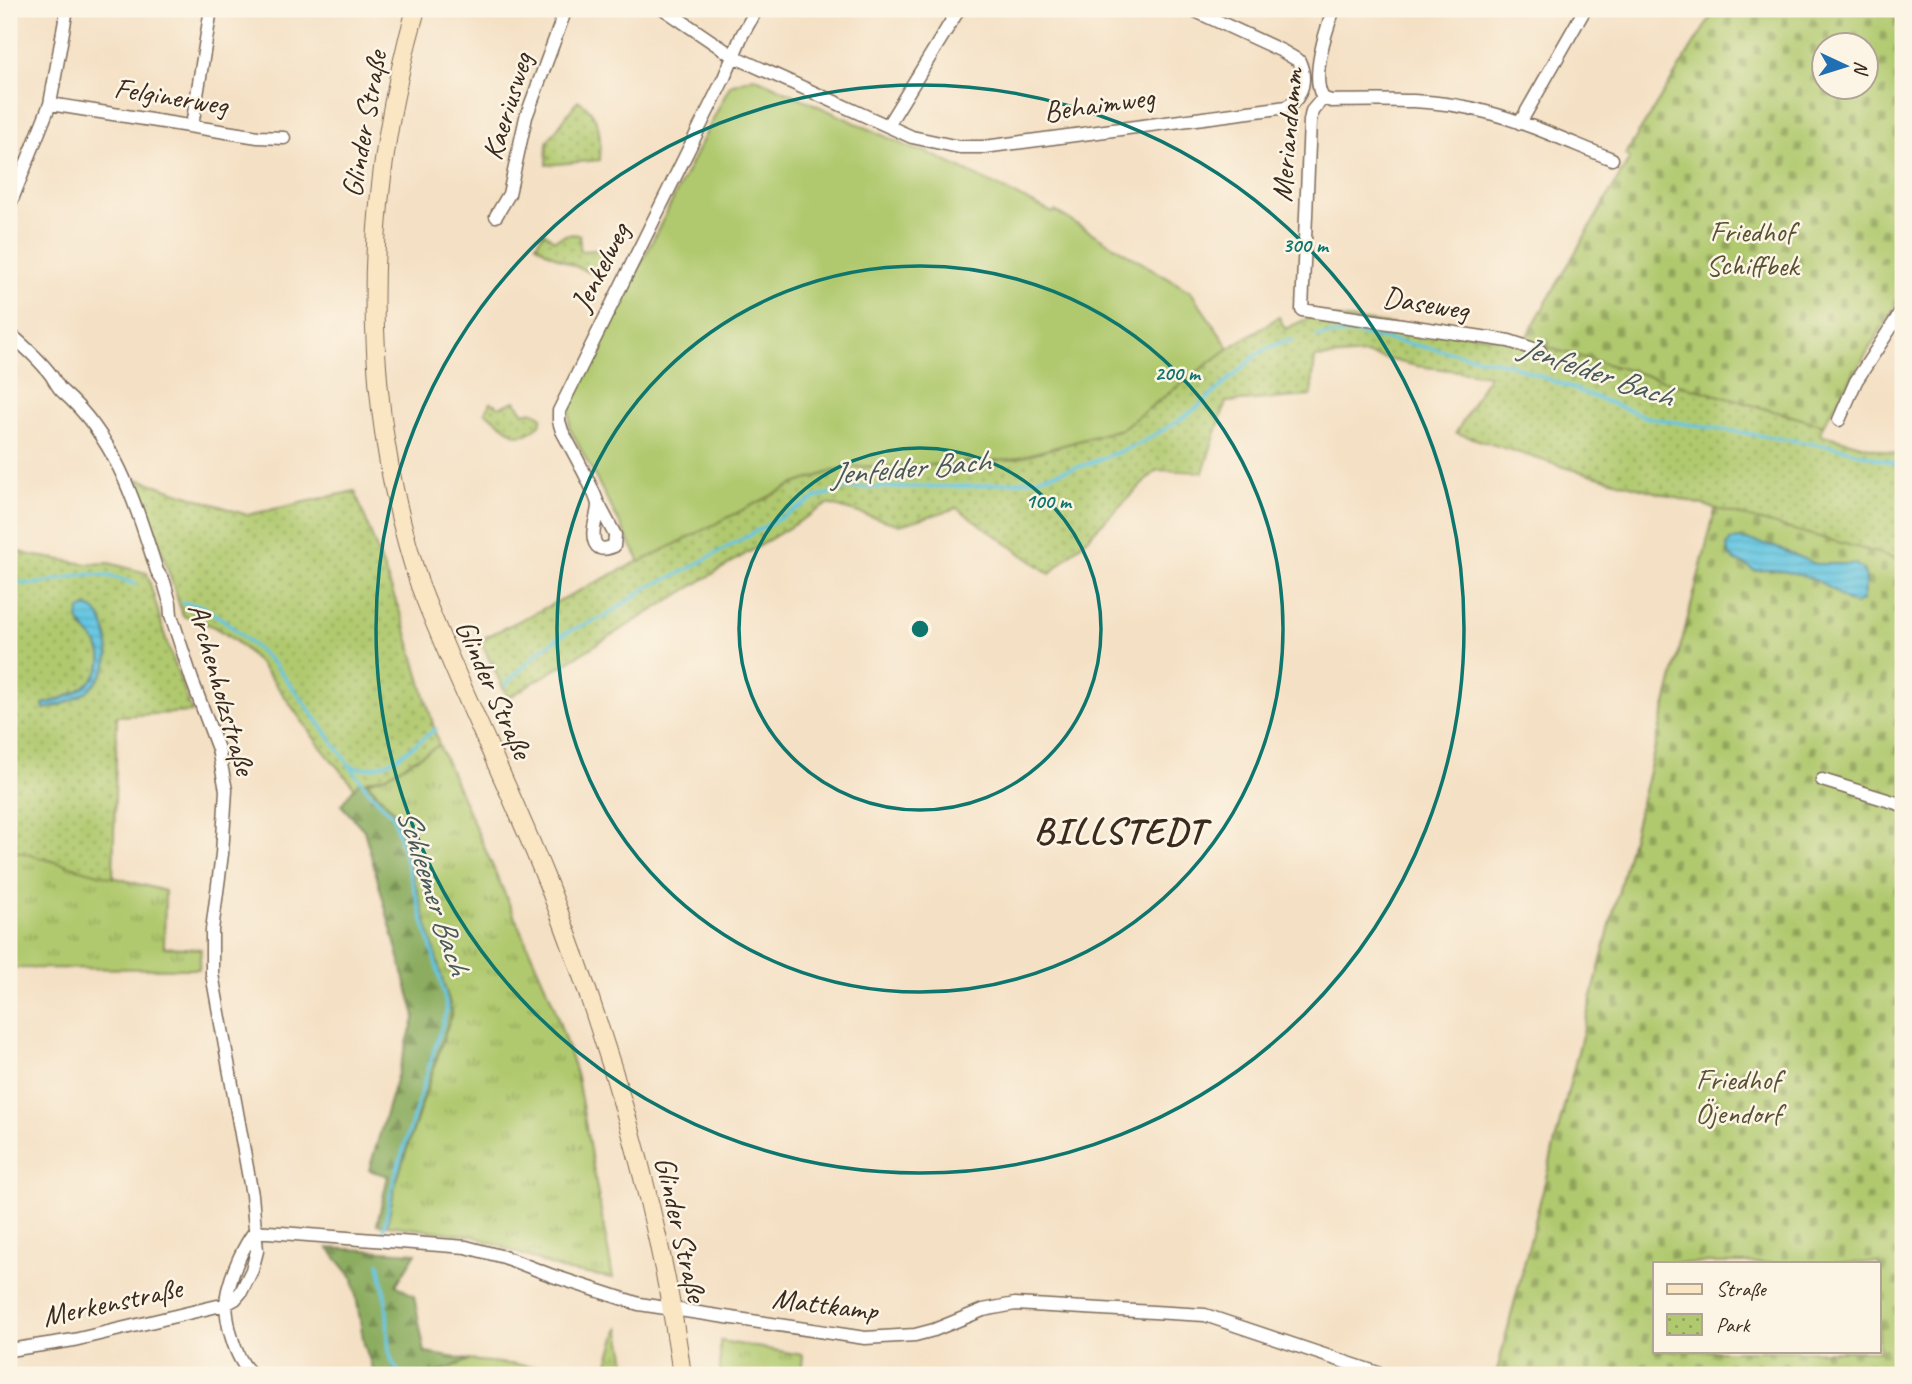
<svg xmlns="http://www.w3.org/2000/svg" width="1912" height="1384" viewBox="0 0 1912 1384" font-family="Caveat,sans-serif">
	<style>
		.grass { fill: url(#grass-tufts); stroke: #767a46; stroke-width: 2 }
		.forest { fill: url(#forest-firs); stroke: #646c40; stroke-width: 2 }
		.cemetery { fill: url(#cemetery-stones); stroke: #767a46; stroke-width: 2; fill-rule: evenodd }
		.park { fill: url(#park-dots); stroke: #767a46; stroke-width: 2; fill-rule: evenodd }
		.pitch { fill: #b0c96e; stroke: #767a46; stroke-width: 2 }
		.water { fill: url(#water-rules); stroke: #507880; stroke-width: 2 }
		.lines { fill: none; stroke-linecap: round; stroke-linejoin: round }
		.stream { stroke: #64c6e2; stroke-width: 3.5 }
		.street-casing { stroke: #7c6a58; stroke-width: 15 }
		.secondary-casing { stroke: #7c6a58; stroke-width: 20 }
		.street { stroke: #fff; stroke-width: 12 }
		.secondary { stroke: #fbe6c4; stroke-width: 18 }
		.ring { fill: none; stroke: #0f766e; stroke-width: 3.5 }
		.labels { text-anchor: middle; stroke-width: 5; stroke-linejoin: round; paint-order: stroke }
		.street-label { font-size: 30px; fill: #3b2a1e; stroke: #fcf5e5 }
		.park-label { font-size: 30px; fill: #585232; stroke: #fcf5e5 }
		.water-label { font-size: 32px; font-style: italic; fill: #475959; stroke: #fcf5e5 }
		.district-label { font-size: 37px; font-weight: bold; letter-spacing: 2px; fill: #3b2a1e; stroke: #fcf5e5 }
		.centre { fill: #0f766e; stroke: #fcf5e5; stroke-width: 3.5 }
		.ring-label { font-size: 21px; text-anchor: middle; font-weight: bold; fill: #0f766e; stroke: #fcf5e5; stroke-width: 5; stroke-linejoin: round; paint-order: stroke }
	</style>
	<defs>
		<pattern id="grass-tufts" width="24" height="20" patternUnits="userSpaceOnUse" patternTransform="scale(1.75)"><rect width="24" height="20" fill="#b0c96e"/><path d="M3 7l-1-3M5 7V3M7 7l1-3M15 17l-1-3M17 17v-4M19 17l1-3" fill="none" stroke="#90a35a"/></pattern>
		<pattern id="forest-firs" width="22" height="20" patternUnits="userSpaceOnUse" patternTransform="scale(1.75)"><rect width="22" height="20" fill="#8cad61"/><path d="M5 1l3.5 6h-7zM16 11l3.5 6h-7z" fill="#748d4f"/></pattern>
		<pattern id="cemetery-stones" width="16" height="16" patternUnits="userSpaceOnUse" patternTransform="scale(1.75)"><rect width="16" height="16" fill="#b0c96e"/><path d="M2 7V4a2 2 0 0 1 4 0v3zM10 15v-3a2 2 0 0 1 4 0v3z" fill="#90a35a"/></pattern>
		<pattern id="park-dots" width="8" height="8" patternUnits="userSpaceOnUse" patternTransform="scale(1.75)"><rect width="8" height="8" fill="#b0c96e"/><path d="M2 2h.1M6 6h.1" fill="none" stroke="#90a35a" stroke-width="1.8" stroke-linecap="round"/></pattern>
		<pattern id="water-rules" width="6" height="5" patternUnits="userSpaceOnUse" patternTransform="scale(1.75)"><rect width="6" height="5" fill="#64c6e2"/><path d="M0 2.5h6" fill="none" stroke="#58aac1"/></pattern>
	</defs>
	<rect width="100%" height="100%" fill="#fcf5e5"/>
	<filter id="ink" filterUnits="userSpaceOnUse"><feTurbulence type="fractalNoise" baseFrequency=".0143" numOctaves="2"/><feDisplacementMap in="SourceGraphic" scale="14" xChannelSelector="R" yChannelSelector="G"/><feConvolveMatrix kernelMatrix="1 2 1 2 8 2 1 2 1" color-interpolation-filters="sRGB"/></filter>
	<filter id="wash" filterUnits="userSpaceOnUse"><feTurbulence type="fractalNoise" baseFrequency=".00686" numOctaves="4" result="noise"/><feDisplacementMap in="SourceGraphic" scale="28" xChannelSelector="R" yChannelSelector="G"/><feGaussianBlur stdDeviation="1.57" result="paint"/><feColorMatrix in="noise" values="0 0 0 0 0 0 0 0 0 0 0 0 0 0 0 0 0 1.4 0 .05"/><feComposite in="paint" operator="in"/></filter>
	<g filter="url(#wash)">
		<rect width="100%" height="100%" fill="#f4e0c4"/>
		<path class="grass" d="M439 745 553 1003 577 1077 613 1278 563 1270 473 1236 387 1225 395 1185 452 1012 367 782 386 776Z
			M9 849 165 891 164 947 201 949 199 969 9 968Z
			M619 1327 629 1375H432L469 1360 605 1373Z
			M720 1341 803 1355 801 1375H720Z"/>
		<path class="forest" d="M367 782 392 809 396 817 452 1012 395 1185 387 1225 377 1224 388 1176 369 1170 415 1016 364 830 341 805 358 783Z
			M328 1248 416 1253 396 1285 414 1296 425 1353 469 1360 432 1375H377L373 1370 364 1344 353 1278Z"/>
		<path class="cemetery" d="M1712 9H1903V293L1823 425 1524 341 1630 158 1625 155 1712 15 1709 13ZM1825 46H1867V88H1825Z
			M1716 507 1903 560V1375H1496ZM1655 1263H1879V1351H1655Z"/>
		<path class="park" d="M578 100C601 114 601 136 600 160L546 165 547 142Z
			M544 232 554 240 568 234 580 235V251L598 250 603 256 601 268 594 274C580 269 545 253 536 244Z
			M1315 315 1524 341 1823 425 1820 434 1903 456V560L1564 467 1456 433 1489 375 1417 366 1365 354 1315 358 1311 396 1226 402 1203 472 1157 470 1050 574 957 508 900 525 828 504 508 698 480 640 794 484 845 467 930 465 1013 459 1121 429 1229 348 1279 317 1285 329Z
			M515 401 524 413C532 410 535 411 542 417L540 425 527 434 516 435 485 412 491 402 500 407Z
			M138 479 247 515 355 491 404 623 439 745 386 776 358 783 355 788C343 773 329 758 317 742 286 701 261 652 214 627 204 622 193 619 183 616Z
			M9 548 30 555 87 564 109 563 147 573 167 643 192 712 117 716 113 878 9 849ZM81 626 106 634 103 673 62 705 44 709 43 704C66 699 113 680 99 648 95 640 87 633 81 626Z"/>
		<path class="pitch" d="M754 77 913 149 927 152 1053 213 1055 211 1191 292 1229 348 1121 429 1013 459 930 465 845 467 794 484 640 562 569 427 570 406 730 85Z"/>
		<path class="water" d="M1741 539 1770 545 1816 564H1855L1864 571 1866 581 1862 601 1855 604C1844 601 1841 596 1833 590 1812 575 1778 567 1754 571 1743 560 1728 564 1727 546L1731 540Z
			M86 607C108 610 114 657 103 673 90 695 68 704 44 709L43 704C65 700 110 681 100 650 96 638 83 630 78 619L79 611Z"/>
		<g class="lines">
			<path class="stream" d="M1317 336 1354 333 1509 364 1649 418 1841 448 1903 466
				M9 580C33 589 56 579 80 575 99 572 117 577 135 584
				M183 603 202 606 225 621 273 663 298 694 367 789 393 816 441 981 447 1009 393 1183 384 1229
				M505 685 541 650 567 632 606 616 648 587 679 574 816 498 846 488 977 486 1030 480 1085 465 1139 444 1175 423 1198 407 1259 353 1279 343 1292 340
				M351 766C382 777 412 746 436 729
				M379 1263C382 1279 386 1296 387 1313 389 1333 384 1360 402 1375"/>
		</g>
	</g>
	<g filter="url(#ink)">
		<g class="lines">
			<defs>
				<path id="street" d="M664 9 733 56 912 137 959 147H984L1287 107C1303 97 1307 78 1299 61L1282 51 1191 9
					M1334 9C1326 30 1310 78 1323 98L1312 111 1310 121 1302 310 1509 341 1540 351
					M1323 98 1331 101C1383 100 1435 98 1486 112 1529 123 1571 143 1612 159
					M50 104 258 137 284 138
					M1520 123 1585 9
					M888 125 959 9
					M192 126 211 9
					M9 207 50 104 67 9
					M496 216 509 194 526 117 566 9
					M9 333C23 345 40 360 51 375 55 381 58 388 63 392 117 439 136 506 157 571L164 582 170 603 171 615 192 680 218 749 226 790 222 854 212 930V974L252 1195 257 1251 252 1270 241 1292 235 1299 226 1304 74 1340 9 1350
					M1839 420 1856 381 1903 309
					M598 503 615 535 614 546C607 549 599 551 595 543 590 532 598 516 598 505 597 494 569 444 562 431L559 421V411L724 78 742 35 757 9
					M1822 780 1903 805
					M255 1231 466 1247 504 1257 553 1276 639 1304 865 1338 915 1335 934 1330 983 1310 1015 1304 1205 1315 1384 1375
					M253 1375C234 1360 222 1313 228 1290 233 1270 243 1247 255 1231"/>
				<path id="secondary" d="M416 9C362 199 358 397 420 586 459 687 508 783 548 884 608 1037 660 1212 682 1375"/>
			</defs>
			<use href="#street" class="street-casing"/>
			<use href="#secondary" class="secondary-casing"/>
			<use href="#street" class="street"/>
			<use href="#secondary" class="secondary"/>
		</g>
	</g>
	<g class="ring">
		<circle cx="920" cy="629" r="181"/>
		<circle cx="920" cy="629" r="363"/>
		<circle cx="920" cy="629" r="544"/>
	</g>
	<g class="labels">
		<g class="street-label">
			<text transform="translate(171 96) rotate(9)" y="10">Felginerweg</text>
			<text transform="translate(1099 104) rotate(-8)" y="10">Behaimweg</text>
			<text transform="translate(507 106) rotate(-73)" y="10">Kaeriusweg</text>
			<text transform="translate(364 124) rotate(-80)" y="10">Glinder Straße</text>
			<text transform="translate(1287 135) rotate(-85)" y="10">Meriandamm</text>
			<text transform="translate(600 267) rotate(-63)" y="10">Jenkelweg</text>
			<text transform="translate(1426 303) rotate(9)" y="10">Daseweg</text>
			<text transform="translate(222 689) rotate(74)" y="10">Archenholzstraße</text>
			<text transform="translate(494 689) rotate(66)" y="10">Glinder Straße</text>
			<text transform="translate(681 1229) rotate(77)" y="10">Glinder Straße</text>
			<text transform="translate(112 1302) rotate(-12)" y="10">Merkenstraße</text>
			<text transform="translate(825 1304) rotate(7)" y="10">Mattkamp</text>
		</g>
		<g class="park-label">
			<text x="1752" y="241">Friedhof<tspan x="1752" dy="34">Schiffbek</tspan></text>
			<text x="1738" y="1089">Friedhof<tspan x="1738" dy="34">Öjendorf</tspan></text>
		</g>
		<g class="water-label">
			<text transform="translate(1597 371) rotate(19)" y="11">Jenfelder Bach</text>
			<text transform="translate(910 467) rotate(-5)" y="11">Jenfelder Bach</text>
			<text transform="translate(434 891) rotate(72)" y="11">Schleemer Bach</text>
		</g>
		<g class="district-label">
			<text x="1120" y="843">BILLSTEDT</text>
		</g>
	</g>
	<circle cx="920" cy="629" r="10" class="centre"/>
	<g class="ring-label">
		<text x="1305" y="252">300 m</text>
		<text x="1177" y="380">200 m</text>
		<text x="1048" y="508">100 m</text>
	</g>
	<rect width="1912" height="1384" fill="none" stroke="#fcf5e5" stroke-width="35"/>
	<rect x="1653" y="1262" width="228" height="91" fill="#fcf5e5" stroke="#afa495" stroke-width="2"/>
	<rect x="1667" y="1284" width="35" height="10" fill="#fbe6c4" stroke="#afa495" stroke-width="2"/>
	<text x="1716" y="1296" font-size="21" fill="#3b2a1e">Straße</text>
	<rect x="1667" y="1314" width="35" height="21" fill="url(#park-dots)" stroke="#afa495" stroke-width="2"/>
	<text x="1716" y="1332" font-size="21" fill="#3b2a1e">Park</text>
	<g transform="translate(1845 66) rotate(94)"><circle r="33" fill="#fcf5e5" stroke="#afa495" stroke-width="2"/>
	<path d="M0-5L12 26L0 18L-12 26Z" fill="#1f6fb2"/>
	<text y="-10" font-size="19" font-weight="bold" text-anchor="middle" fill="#3b2a1e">N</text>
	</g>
</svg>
